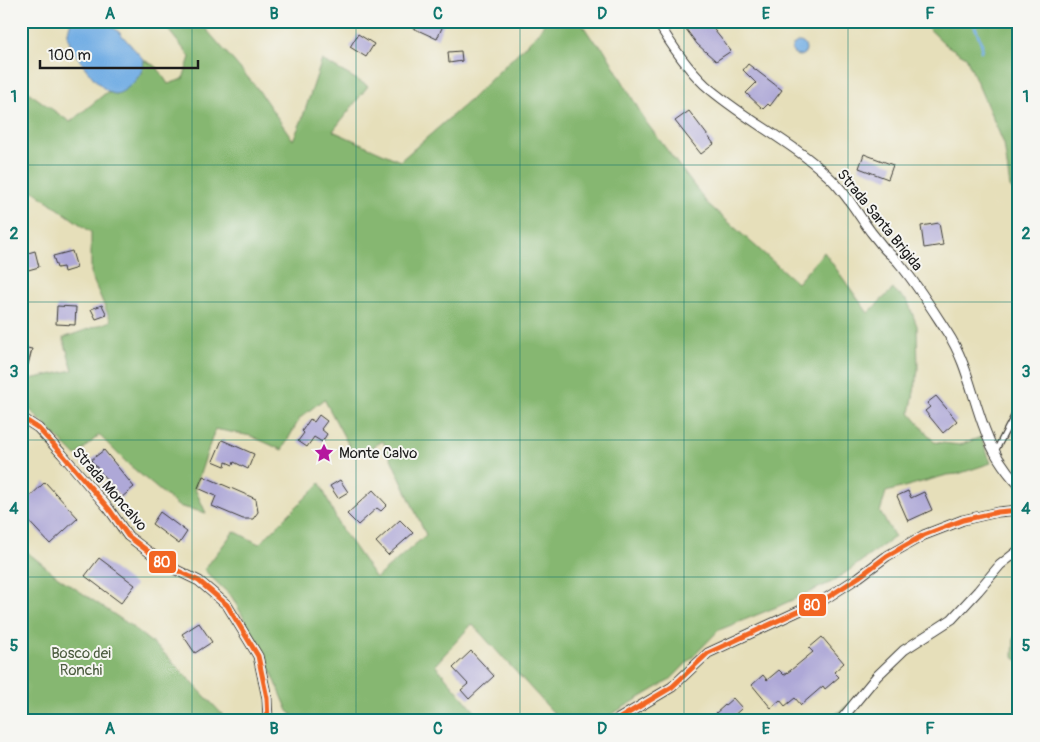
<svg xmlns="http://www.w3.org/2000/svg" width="1040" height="742" viewBox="0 0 1040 742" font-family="Pangolin,sans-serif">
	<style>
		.forest { fill: #86b771; stroke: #516a46 }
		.water { fill: #73aee4; stroke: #486580 }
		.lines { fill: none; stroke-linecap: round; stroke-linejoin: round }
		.stream { stroke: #73aee4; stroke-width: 3 }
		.building { fill: #aea8d7 }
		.service-casing { stroke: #3a3934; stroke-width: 7 }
		.minor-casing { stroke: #3a3934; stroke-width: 11 }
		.service { stroke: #fff; stroke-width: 4.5 }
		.minor { stroke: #fff; stroke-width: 9 }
		.bus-1-casing { stroke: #f6f6f2; stroke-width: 9 }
		.bus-1 { stroke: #f26522; stroke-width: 5 }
		.grid { fill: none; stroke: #0f766e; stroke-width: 1; stroke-opacity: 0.55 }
		.labels { text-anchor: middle; stroke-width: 4; stroke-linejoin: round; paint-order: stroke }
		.street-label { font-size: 15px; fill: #1c1c1c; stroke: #f6f6f2 }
		.poi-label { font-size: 15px; fill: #1c1c1c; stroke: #f6f6f2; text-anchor: start }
		.park-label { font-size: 15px; fill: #4d5d40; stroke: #f6f6f2 }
		.line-badge { stroke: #f6f6f2; stroke-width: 2 }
		.badge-label { font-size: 14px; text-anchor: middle; font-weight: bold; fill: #fff }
		.neatline { fill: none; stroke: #0f766e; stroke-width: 2 }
		.grid-label { font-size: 16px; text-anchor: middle; font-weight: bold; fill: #0f766e }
	</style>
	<rect width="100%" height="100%" fill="#f6f6f2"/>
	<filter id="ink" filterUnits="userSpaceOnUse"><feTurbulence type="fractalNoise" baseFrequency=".02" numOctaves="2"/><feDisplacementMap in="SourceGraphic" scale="10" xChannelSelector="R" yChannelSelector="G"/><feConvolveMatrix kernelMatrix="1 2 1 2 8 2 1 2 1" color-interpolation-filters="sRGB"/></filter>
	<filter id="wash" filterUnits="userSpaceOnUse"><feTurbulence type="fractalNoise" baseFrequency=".0096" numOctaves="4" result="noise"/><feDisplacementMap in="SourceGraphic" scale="20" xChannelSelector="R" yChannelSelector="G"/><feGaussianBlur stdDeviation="1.12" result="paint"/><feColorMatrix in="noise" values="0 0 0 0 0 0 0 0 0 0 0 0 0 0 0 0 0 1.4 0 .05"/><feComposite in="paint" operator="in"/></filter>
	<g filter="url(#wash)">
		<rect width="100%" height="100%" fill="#e6dfba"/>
		<path class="forest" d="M161 21H199L257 88 293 140 301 122 322 60 368 86 333 131 400 161 470 100 538 33 546 21H580L592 39 604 49 646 122 707 203 797 283 824 252 868 313 893 289 908 302 917 326 918 371 910 413 934 442 960 445 981 437 991 463 958 474 947 475 886 492 880 512 895 537 834 581 779 606 719 630 670 680 600 721H561L472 624 435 665 483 721H299L288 711 263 652 232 597 204 570 234 531 259 544 320 483 340 527 376 578 426 535 383 441 355 457 324 399 300 418 282 450 251 436 215 429 195 489 206 513 178 506 128 464 99 435 76 456 22 402 30 379 73 370 63 338 111 321 91 275V232L25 185 21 194V66L28 92 70 122 107 92 117 94 142 73 144 60 157 67 168 84 183 79 190 57Z
			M921 21H1019V197L1010 187 1004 144 966 57 946 45Z
			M21 547 58 577 127 623 162 651 222 714V721H21Z
			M1019 634V661L1013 657 1014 637Z
			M851 703 854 721H826Z"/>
		<path class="water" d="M71 21H106L119 32 144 60C142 73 141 74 133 83 129 87 122 93 116 94 102 95 70 50 68 37 67 32 70 26 71 21Z
			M792 49a7 7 0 1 1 14 0a7 7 0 1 1-14 0Z"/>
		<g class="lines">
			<path class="stream" d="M973 21 982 45 981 51"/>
		</g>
		<g id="blocks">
			<path class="building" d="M414 21H445L437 39 411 27Z
				M680 21H707L731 51 716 61 697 44Z
				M358 34 374 44 366 57 350 47Z
				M461 51 462 61 449 63 448 52Z
				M748 64 782 90 770 106 768 104 763 109 746 93 756 83 743 70Z
				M689 111 714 144 701 154 675 121Z
				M864 154 893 165 888 179 859 168Z
				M939 223 943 245 924 248 921 226Z
				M35 251 39 267 21 272V255Z
				M72 251 77 268 64 272 63 267 57 268 53 256Z
				M102 305 107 315 96 319 91 309Z
				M57 306 76 307 75 325 56 324Z
				M21 347 32 349 28 365 21 364Z
				M936 396 957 421 943 433 925 411 930 407 927 403Z
				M319 415 327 421 321 429 327 434 322 442 314 437 307 447 298 441 304 433 302 431 310 419 314 422Z
				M222 440 254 454 248 469 234 462 233 465 226 462 225 466 213 461Z
				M104 450 134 487 121 498 91 460Z
				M203 476 256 499 258 512 253 519H243L212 506 216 496 198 488Z
				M340 480 348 492 338 498 330 486Z
				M45 482 78 518 50 544 21 513V505Z
				M373 490 387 505 381 511 377 508 358 525 347 514Z
				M908 491 911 498 924 492 932 510 908 521 897 496Z
				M160 512 187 532 179 544 152 524Z
				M400 520 413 533 388 555 376 542Z
				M99 558 135 585 121 603 85 576Z
				M199 623 212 642 195 653 182 634Z
				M822 637 844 663 834 672 839 677 825 689 823 686 801 705 795 698 785 706 780 700 771 708 752 685 763 675 767 680 779 670 784 675 791 670 813 652 809 648Z
				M471 651 494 676 469 699 461 690 468 684 453 668Z
				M733 698 742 708 728 721H723L716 713Z"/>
		</g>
	</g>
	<g filter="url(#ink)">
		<use href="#blocks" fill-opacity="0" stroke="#3a3934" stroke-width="1"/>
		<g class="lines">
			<defs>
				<path id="service" d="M995 452 1019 406"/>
				<path id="minor" d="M657 21C670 43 687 68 705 85 743 119 790 140 827 175 845 191 857 213 871 232 875 237 879 242 883 247 888 253 894 257 899 263 916 283 932 309 947 332 967 362 972 397 985 430 992 451 1004 469 1019 485
					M21 417 38 428 62 454 109 509 128 536 166 565 199 581 227 605 258 656 267 698 268 721
					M615 721 672 687 708 653 825 599 859 577 887 556 924 535 963 520 998 512 1019 510
					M840 721 877 676 904 650 952 619 978 591 1000 565 1019 550"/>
			</defs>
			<use href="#service" class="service-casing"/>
			<use href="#minor" class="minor-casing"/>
			<use href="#service" class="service"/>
			<use href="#minor" class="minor"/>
			<defs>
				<path id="bus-1" d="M21 417 38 428 62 454 109 509 128 536 166 565 199 581 227 605 258 656 267 698 268 721
					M615 721 672 687 708 653 825 599 859 577 887 556 924 535 963 520 998 512 1019 510"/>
			</defs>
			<use href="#bus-1" class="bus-1-casing"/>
			<use href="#bus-1" class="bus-1"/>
		</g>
	</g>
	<path class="grid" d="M192 21V721M356 21V721M520 21V721M684 21V721M848 21V721M21 165H1019M21 302H1019M21 440H1019M21 577H1019"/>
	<defs>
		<symbol id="sight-bare" viewBox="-9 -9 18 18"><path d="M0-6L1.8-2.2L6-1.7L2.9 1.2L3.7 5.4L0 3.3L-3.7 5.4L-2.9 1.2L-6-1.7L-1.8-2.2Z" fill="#b5179e" stroke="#f6f6f2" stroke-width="2.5" paint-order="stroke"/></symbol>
	</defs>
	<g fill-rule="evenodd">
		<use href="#sight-bare" x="310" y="439" width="28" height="28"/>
	</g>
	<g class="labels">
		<g class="street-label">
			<text transform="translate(880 220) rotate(51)" y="5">Strada Santa Brigida</text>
			<text transform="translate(110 489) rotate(49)" y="5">Strada Moncalvo</text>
		</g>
		<g class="poi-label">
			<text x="339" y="458">Monte Calvo</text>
		</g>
		<g class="park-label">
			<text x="81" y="658">Bosco dei<tspan x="81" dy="17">Ronchi</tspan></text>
		</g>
	</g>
	<g class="line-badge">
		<rect x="148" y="550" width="29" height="24" rx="5" fill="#f26522"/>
		<rect x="798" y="593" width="29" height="24" rx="5" fill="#f26522"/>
	</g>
	<g class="badge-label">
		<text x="162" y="567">80</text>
		<text x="812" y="610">80</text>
	</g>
	<rect width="1040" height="742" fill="none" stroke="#f6f6f2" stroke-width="55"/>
	<path d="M40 60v8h158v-8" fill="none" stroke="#1c1c1c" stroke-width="2.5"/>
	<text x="48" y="60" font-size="15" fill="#1c1c1c" stroke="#f6f6f2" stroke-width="4" paint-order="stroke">100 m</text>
	<rect x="28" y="28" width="984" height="686" class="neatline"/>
	<g class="grid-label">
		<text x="110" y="19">A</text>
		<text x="274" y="19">B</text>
		<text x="438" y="19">C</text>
		<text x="602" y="19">D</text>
		<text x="766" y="19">E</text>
		<text x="930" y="19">F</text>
		<text x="14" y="102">1</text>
		<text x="1026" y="102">1</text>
		<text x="14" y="239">2</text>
		<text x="1026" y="239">2</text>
		<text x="14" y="377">3</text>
		<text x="1026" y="377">3</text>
		<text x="14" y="514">4</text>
		<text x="1026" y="514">4</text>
		<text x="14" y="651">5</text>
		<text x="1026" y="651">5</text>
		<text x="110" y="734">A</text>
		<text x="274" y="734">B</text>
		<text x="438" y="734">C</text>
		<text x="602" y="734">D</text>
		<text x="766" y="734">E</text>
		<text x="930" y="734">F</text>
	</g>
</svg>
